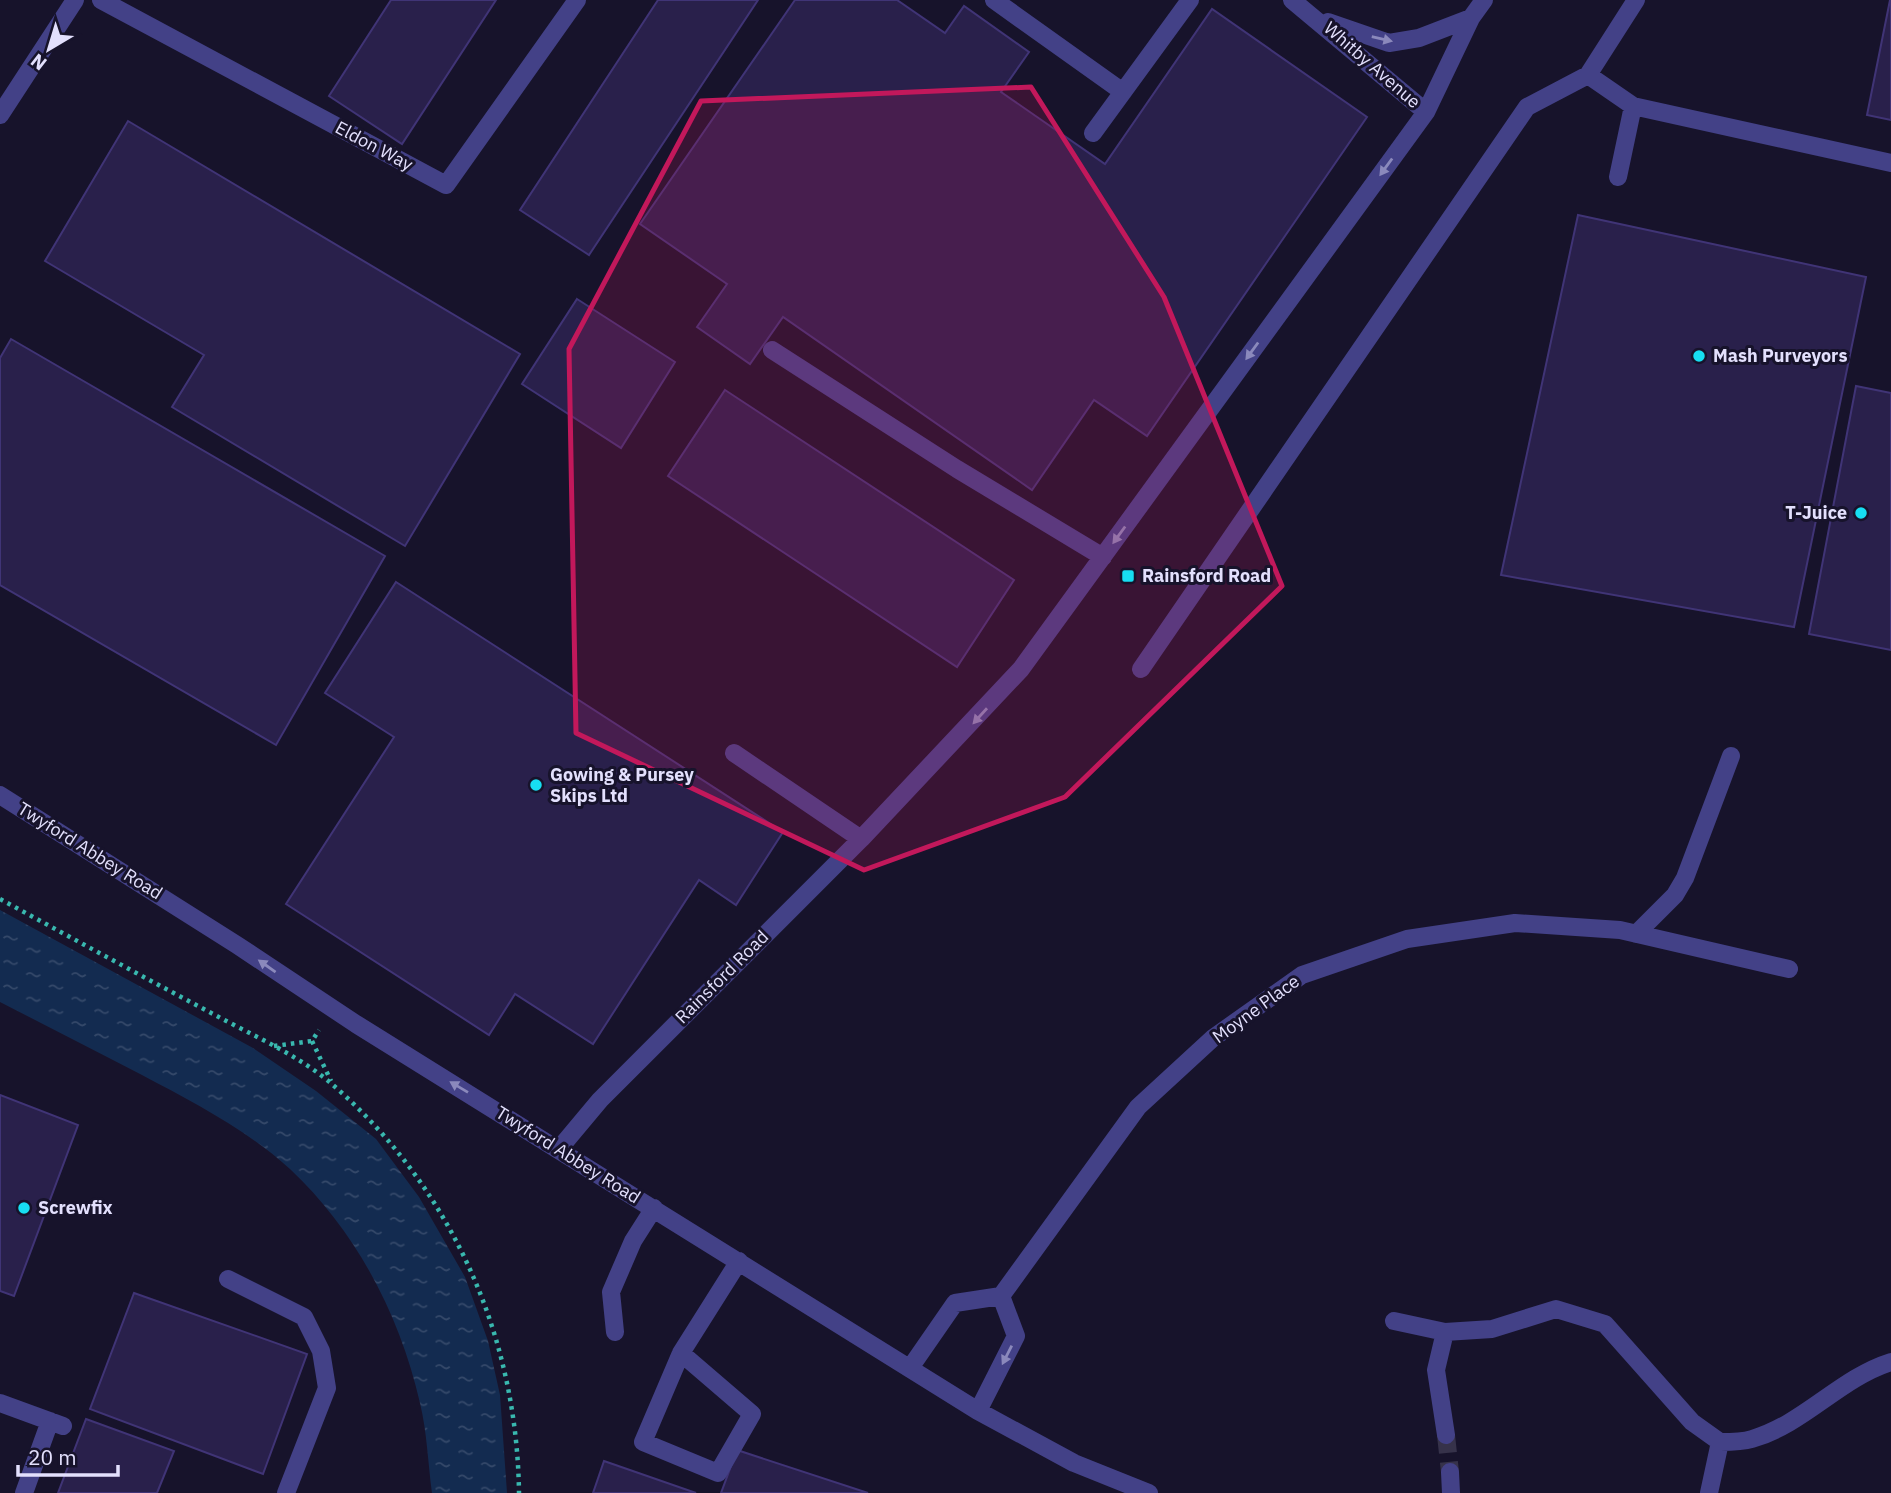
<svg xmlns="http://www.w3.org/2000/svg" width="1891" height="1493" viewBox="0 0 1891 1493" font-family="'IBM Plex Sans',sans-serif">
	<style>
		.water { fill: url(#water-ripples) }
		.building { fill: #29204b; stroke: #403476; stroke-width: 2 }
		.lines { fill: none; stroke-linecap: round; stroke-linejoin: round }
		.minor-tunnel { stroke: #36324a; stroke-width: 18; stroke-dasharray: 18 9; stroke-linecap: butt }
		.path { stroke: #39b8af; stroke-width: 4.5; stroke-dasharray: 3.5 5; stroke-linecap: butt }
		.minor { stroke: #434187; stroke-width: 18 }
		.oneway { fill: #8b89bc }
		.marked { fill: #c2185b; fill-opacity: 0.2; stroke: #c2185b; stroke-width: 5; stroke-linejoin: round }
		.poi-dot { fill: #17def2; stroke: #17132b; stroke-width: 2.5 }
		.labels { text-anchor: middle; stroke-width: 6; stroke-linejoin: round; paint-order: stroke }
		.street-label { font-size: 18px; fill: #e3e0fd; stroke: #17132b }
		.poi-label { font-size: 18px; font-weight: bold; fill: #e3e0fd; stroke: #17132b; text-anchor: start }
	</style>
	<defs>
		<pattern id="water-ripples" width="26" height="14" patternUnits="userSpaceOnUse" patternTransform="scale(1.75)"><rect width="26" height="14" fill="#132b50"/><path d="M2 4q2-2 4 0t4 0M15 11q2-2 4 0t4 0" fill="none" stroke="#35496a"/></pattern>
	</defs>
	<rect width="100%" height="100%" fill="#17132b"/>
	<path class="water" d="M0 910 253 1048 316 1091 376 1139 419 1197 465 1277 488 1341 500 1395 507 1493H432C428 1463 427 1432 420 1403 400 1315 356 1231 290 1169 247 1130 193 1102 142 1075 95 1051 47 1026 0 1002Z"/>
	<path class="building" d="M391 0H496L402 144 329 96Z
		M658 0H758L589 255 520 210Z
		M795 0H897L945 33 964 6 1029 52 1001 92 1105 164 1212 9 1367 117 1147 436 1094 400 1032 490 783 317 750 364 697 327 727 284 640 224Z
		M1890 0H1891V120L1867 115Z
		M128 121 520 354 405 546 172 407 204 355 45 261Z
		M1578 215 1866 277 1794 627 1501 575Z
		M577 299 675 362 621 448 522 384Z
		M11 339 385 556 276 745 0 585V358Z
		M1856 386 1891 393V650L1809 634Z
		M725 390 1014 580 957 667 668 476Z
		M396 582 783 832 736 905 699 880 593 1044 515 994 489 1035 286 904 394 737 325 693Z
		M0 1095 78 1125 14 1296 0 1291Z
		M134 1293 307 1354 263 1474 90 1409Z
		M86 1419 174 1451 157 1493H58Z
		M737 1450 868 1493H721Z
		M604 1461 696 1493H593Z"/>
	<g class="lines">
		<path class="minor-tunnel" d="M1446 1435 1450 1472"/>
		<path class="path" d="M0 899C72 938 143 977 215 1015 254 1036 300 1056 333 1085 452 1189 517 1336 519 1493
			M312 1041 331 1081
			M274 1046 312 1041 319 1030"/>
		<path class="minor" d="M101 0 446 185 577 0
			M994 0 1123 92
			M1292 0 1426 112
			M1328 22 1389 43 1419 38 1471 18
			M1588 75 1636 0
			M0 115 75 0
			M1093 133 1190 0
			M1618 177 1633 106
			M772 350 957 469 1103 557
			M1141 669 1527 107 1588 75 1633 106 1891 163
			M734 753 861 839
			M0 795 237 945 356 1024 978 1411 1074 1463 1149 1493
			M1636 934 1675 895 1685 878 1731 756
			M559 1149 600 1100 861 839 1021 669 1426 112 1471 18 1484 0
			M228 1279 304 1317 321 1351 327 1388 286 1493
			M1394 1321 1445 1332 1492 1329 1556 1309 1605 1324 1692 1422 1720 1442C1730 1442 1742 1442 1752 1439 1804 1424 1840 1378 1891 1362
			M615 1332 611 1292 633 1241 654 1208
			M1445 1332 1436 1370 1446 1435
			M681 1353 752 1414 718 1473 643 1442 681 1353 739 1261
			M910 1368 955 1303 1001 1296 1138 1107 1213 1038 1302 975 1407 939 1515 923 1620 930 1789 969
			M0 1403 63 1426
			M978 1411 1016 1336 1001 1296
			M1450 1472 1451 1493
			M24 1493 50 1421
			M1709 1493 1720 1442"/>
	</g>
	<defs><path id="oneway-solid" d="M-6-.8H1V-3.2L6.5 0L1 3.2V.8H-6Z" transform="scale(1.75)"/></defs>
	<g class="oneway">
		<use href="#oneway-solid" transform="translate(1382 39) rotate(13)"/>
		<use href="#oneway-solid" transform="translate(1386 167) rotate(126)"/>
		<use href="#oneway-solid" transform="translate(1252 351) rotate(126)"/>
		<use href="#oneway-solid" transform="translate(1119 535) rotate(126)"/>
		<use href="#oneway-solid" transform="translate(980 716) rotate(132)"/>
		<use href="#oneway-solid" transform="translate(267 966) rotate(-145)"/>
		<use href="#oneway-solid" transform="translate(459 1087) rotate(-149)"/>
		<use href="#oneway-solid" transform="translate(1007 1355) rotate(117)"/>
	</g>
	<path class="marked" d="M1031 87 1164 297 1282 586 1065 797 864 870 576 733 569 349 701 101Z"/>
	<g class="poi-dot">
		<circle cx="1699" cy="356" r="7"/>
		<circle cx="1861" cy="513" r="7"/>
		<rect x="1121" y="569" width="14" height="14" rx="3.5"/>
		<circle cx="536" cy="785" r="7"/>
		<circle cx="24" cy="1208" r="7"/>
	</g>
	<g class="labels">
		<g class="street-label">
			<text transform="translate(1372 65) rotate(41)" y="6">Whitby Avenue</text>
			<text transform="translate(374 146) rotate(28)" y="6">Eldon Way</text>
			<text transform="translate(90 851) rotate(32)" y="6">Twyford Abbey Road</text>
			<text transform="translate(722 977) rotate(-45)" y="6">Rainsford Road</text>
			<text transform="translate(1256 1009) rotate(-36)" y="6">Moyne Place</text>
			<text transform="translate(568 1155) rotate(32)" y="6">Twyford Abbey Road</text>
		</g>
		<g class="poi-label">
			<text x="1713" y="362">Mash Purveyors</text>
			<text x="1847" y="519" text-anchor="end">T-Juice</text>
			<text x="1142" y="582">Rainsford Road</text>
			<text x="550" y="781">Gowing &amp; Pursey<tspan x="550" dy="21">Skips Ltd</tspan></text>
			<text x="38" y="1214">Screwfix</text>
		</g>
	</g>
	<g transform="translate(49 49) rotate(218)" stroke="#17132b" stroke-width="5" paint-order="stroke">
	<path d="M0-5L12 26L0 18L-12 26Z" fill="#e3e0fd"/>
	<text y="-10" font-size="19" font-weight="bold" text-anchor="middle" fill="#e3e0fd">N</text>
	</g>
	<path d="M18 1465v10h100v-10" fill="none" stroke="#e3e0fd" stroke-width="3.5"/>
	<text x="28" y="1465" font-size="21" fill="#e3e0fd" stroke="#17132b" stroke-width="5" paint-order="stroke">20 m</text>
</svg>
